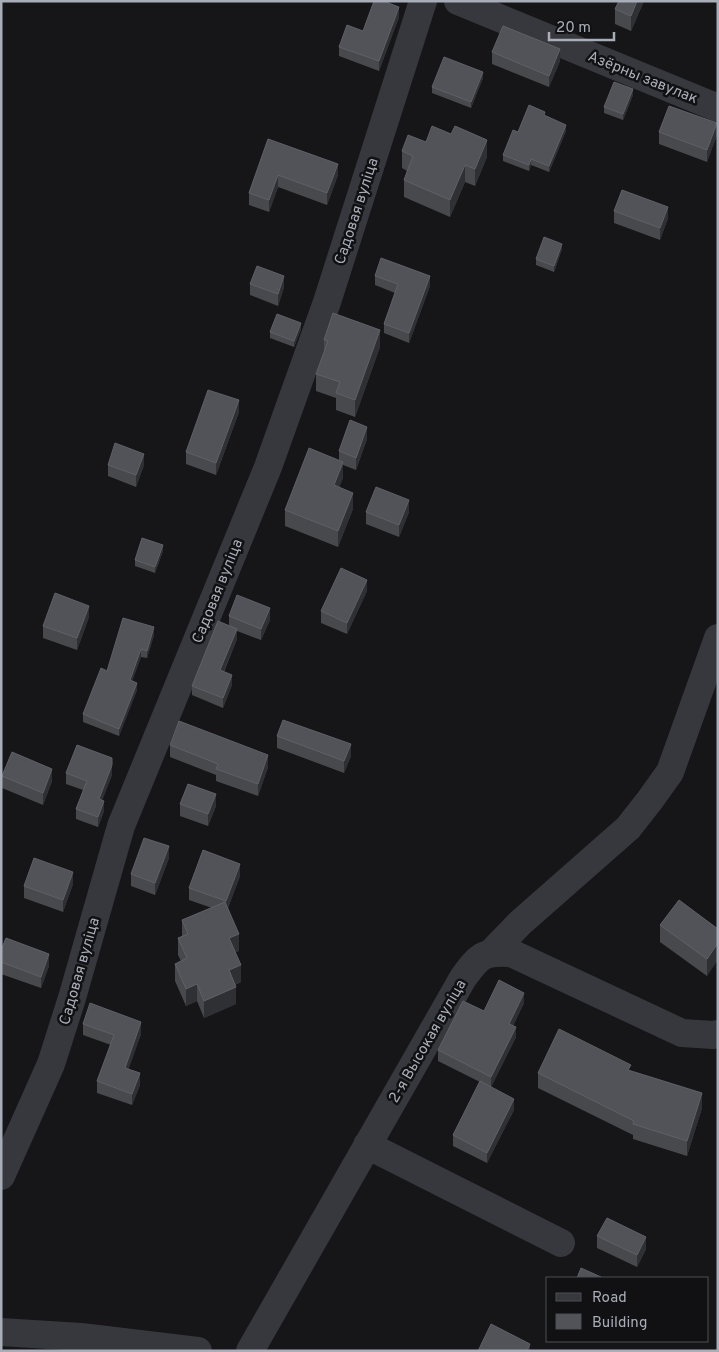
<svg xmlns="http://www.w3.org/2000/svg" width="719" height="1352" viewBox="0 0 719 1352" font-family="Overpass,sans-serif">
	<style>
		.lines { fill: none; stroke-linecap: round; stroke-linejoin: round }
		.minor { stroke: #37383d; stroke-width: 28 }
		.wall { fill: #47494d }
		.shaded-wall { fill: #2f3033 }
		.building { fill: #525359; stroke: #5f6168 }
		.labels { text-anchor: middle; stroke-width: 5; stroke-linejoin: round; paint-order: stroke }
		.street-label { font-size: 15px; fill: #a8adb8; stroke: #111113 }
	</style>
	<rect width="100%" height="100%" fill="#161618"/>
	<g class="lines">
		<path class="minor" d="M458 1 718 108
			M492 952 520 923 628 828 650 800 670 772 718 638
			M367 1145 561 1243
			M1 1176 51 1064 72 998 121 826 268 467 327 302 423 1
			M1 1332 81 1337 198 1351
			M250 1351 463 978C479 956 483 951 511 953L682 1033 713 1035 718 1034"/>
	</g>
	<path class="wall" d="M619 1H644L631 31 615 24V9Z
		M399 17 379 71 339 56V47L363 31Z
		M492 52 560 61 549 87 492 64Z
		M483 78 471 108 432 93V87Z
		M633 95 623 120 604 113V107Z
		M545 116 566 131 549 172 531 165 529 171 503 161V155L518 132Z
		M659 132 717 135 707 162 659 144Z
		M268 139 338 175 327 205 278 187 269 212 249 205V193Z
		M426 142 487 157 475 186 465 182 450 217 404 197V180L407 171 402 168V151Z
		M614 211 668 218 660 240 614 223Z
		M562 249 554 272 536 265V259Z
		M375 276 430 286 409 343 384 333V324L395 293 375 285Z
		M250 284 284 287 278 306 250 295Z
		M301 329 294 347 270 338V332Z
		M324 340 380 347 355 417 336 410V398L316 391V374L324 353Z
		M239 412 216 475 186 464V452Z
		M367 439 356 470 343 465V478L339 487 353 509 338 547 285 526V510L339 460V451Z
		M108 465H144L136 487 108 476Z
		M366 512H409L399 537 366 524Z
		M163 551 155 573 135 566V560Z
		M367 591 347 634 321 623V611Z
		M229 616 270 620 261 640 237 631V639L224 672 232 685 223 708 192 695V686L229 626Z
		M89 617 77 650 43 638V626Z
		M154 635 147 658 141 657 132 681 137 690 119 736 83 722V714L107 671Z
		M277 736 351 756 344 773 277 748Z
		M170 745 268 767 258 796 216 781V775L170 757Z
		M66 773 112 775 102 800 104 811 98 827 76 819V809L83 790 66 784Z
		M2 776 52 781 43 805 2 788Z
		M180 804 216 806 208 826 180 816Z
		M169 858 155 895 131 886V874Z
		M240 876 228 908 239 951 235 952 241 982 235 985 236 1004 204 1018 197 1001 186 1006 175 981V964L181 961 178 955V938L182 937V920L212 908 189 900V888Z
		M73 884 63 912 24 898V886Z
		M660 925 718 929 707 976 660 942Z
		M1 950 49 966 41 988 1 974Z
		M524 1003 513 1026 516 1037 491 1087 514 1110 487 1163 453 1146V1135L480 1082 438 1061V1050L484 1011Z
		M83 1024 141 1034 128 1069 140 1085 132 1105 97 1093V1081L111 1045 83 1035Z
		M631 1071 702 1108 687 1156 633 1139V1135L538 1088V1073Z
		M597 1236 646 1249 637 1267 597 1248Z"/>
	<path class="shaded-wall" d="M637 1H644L631 31V16Z
		M399 7V17L379 71V61Z
		M560 49V61L549 87V76Z
		M483 72V78L471 108V102Z
		M633 89V95L623 120V114Z
		M717 123V135L707 162V150Z
		M566 125V131L549 172V166Z
		M487 140V157L475 186V169Z
		M531 159V165L529 171V165Z
		M338 164V175L327 205V193Z
		M465 165V182L450 217V200Z
		M278 175V187L269 212V200Z
		M668 207V218L660 240V228Z
		M562 244V249L554 272V266Z
		M284 276V287L278 306V294Z
		M430 276V286L409 343V333Z
		M301 323V329L294 347V341Z
		M380 330V347L355 417V400Z
		M239 400V412L216 475V463Z
		M367 427V439L356 470V458Z
		M144 454V465L136 487V475Z
		M343 462V478L334 501V485Z
		M353 493V509L338 547V531Z
		M409 500V512L399 537V525Z
		M163 545V551L155 573V567Z
		M367 580V591L347 634V623Z
		M89 606V617L77 650V638Z
		M270 608V620L261 640V629Z
		M154 627V635L147 658V651Z
		M237 629V639L220 680V670Z
		M141 649V657L130 687V680Z
		M232 675V685L223 708V698Z
		M137 683V690L119 736V729Z
		M351 744V756L344 773V761Z
		M268 755V767L258 796V784Z
		M112 765V775L99 809V799Z
		M52 769V781L43 805V793Z
		M216 794V806L208 826V814Z
		M104 801V811L98 827V817Z
		M169 846V858L155 895V883Z
		M240 864V876L226 913V901Z
		M73 872V884L63 912V900Z
		M239 934V951L229 955V938Z
		M718 943V960L707 976V959Z
		M49 954V966L41 988V977Z
		M241 965V982L229 987V970Z
		M197 984V1001L186 1006V989Z
		M236 987V1004L204 1018V1001Z
		M524 993V1003L509 1034V1024Z
		M141 1022V1034L125 1080V1068Z
		M516 1027V1037L491 1087V1077Z
		M140 1073V1085L132 1105V1094Z
		M702 1093V1108L687 1156V1141Z
		M514 1099V1110L487 1163V1153Z
		M646 1237V1249L637 1267V1255Z
		M530 1344V1351H527Z"/>
	<path class="building" d="M374 1H383L399 7 379 61 339 47 347 25 363 31Z
		M619 1H637L631 16 615 9Z
		M503 26 560 49 549 76 492 52Z
		M444 57 483 72 471 102 432 87Z
		M614 82 633 89 623 114 604 107Z
		M529 105 545 112 544 115 566 125 549 166 531 159 529 165 503 155 513 130 518 132Z
		M669 106 717 123 707 150 659 132Z
		M432 126 451 134 455 126 487 140 475 169 465 165 450 200 404 180 413 156 402 151 408 135 426 142Z
		M268 139 338 164 327 193 278 175 269 200 249 193Z
		M622 190 668 207 660 228 614 211Z
		M544 237 562 244 554 266 536 259Z
		M381 258 430 276 409 333 384 324 398 284 375 276Z
		M257 266 284 276 278 294 250 284Z
		M333 313 380 330 355 400 336 393 340 382 316 374 328 341 324 340Z
		M277 314 301 323 294 341 270 332Z
		M208 390 239 400 216 463 186 452Z
		M350 420 367 427 356 458 339 451Z
		M115 443 144 454 136 475 108 465Z
		M309 448 343 462 334 485 353 493 338 531 285 510Z
		M376 487 409 500 399 525 366 512Z
		M142 538 163 545 155 567 135 560Z
		M341 568 367 580 347 623 321 611Z
		M55 593 89 606 77 638 43 626Z
		M237 595 270 608 261 629 229 616Z
		M123 618 154 627 147 651 141 649 130 680 137 683 119 729 83 714 101 668 107 671Z
		M218 621 237 629 220 670 232 675 223 698 192 686Z
		M283 720 351 744 344 761 277 736Z
		M179 721 268 755 258 784 216 769 218 764 170 745Z
		M77 745 112 758V765L99 799 104 801 98 817 76 809 87 781 66 773Z
		M12 752 52 769 43 793 2 776Z
		M188 784 216 794 208 814 180 804Z
		M144 838 169 846 155 883 131 874Z
		M203 850 240 864 226 901 189 888Z
		M34 858 73 872 63 900 24 886Z
		M679 900 718 929V943L707 959 660 925Z
		M225 902 239 934 229 938 241 965 229 970 236 987 204 1001 197 984 186 989 175 964 187 958 178 938 188 934 182 920Z
		M6 938 49 954 41 977 1 962V950Z
		M499 980 524 993 509 1024 516 1027 491 1077 438 1050 463 1001 484 1011Z
		M90 1003 141 1022 125 1068 140 1073 132 1094 97 1081 114 1035 83 1024Z
		M559 1029 631 1065 628 1070 702 1093 687 1141 633 1124 634 1121 538 1073Z
		M480 1081 514 1099 487 1153 453 1135Z
		M607 1218 646 1237 637 1255 597 1236Z
		M581 1268 601 1277 600 1278H577Z
		M491 1324 530 1344 527 1351H478Z"/>
	<g class="labels">
		<g class="street-label">
			<text transform="translate(643 77) rotate(22)" y="5">Азёрны завулак</text>
			<text transform="translate(356 211) rotate(-72)" y="5">Садовая вуліца</text>
			<text transform="translate(217 591) rotate(-68)" y="5">Садовая вуліца</text>
			<text transform="translate(79 971) rotate(-74)" y="5">Садовая вуліца</text>
			<text transform="translate(427 1041) rotate(-60)" y="5">2-я Высокая вуліца</text>
		</g>
	</g>
	<rect width="719" height="1352" fill="none" stroke="#a8adb8" stroke-width="5"/>
	<rect x="546" y="1277" width="162" height="65" fill="#111113" stroke="#4d4f55"/>
	<rect x="556" y="1293" width="25" height="8" fill="#37383d" stroke="#4d4f55"/>
	<text x="592" y="1302" font-size="15" fill="#a8adb8">Road</text>
	<rect x="556" y="1314" width="25" height="15" fill="#525359" stroke="#4d4f55"/>
	<text x="592" y="1327" font-size="15" fill="#a8adb8">Building</text>
	<path d="M549 32v8h65v-8" fill="none" stroke="#a8adb8" stroke-width="2.5"/>
	<text x="556" y="32" font-size="15" fill="#a8adb8" stroke="#111113" stroke-width="4" paint-order="stroke">20 m</text>
</svg>
